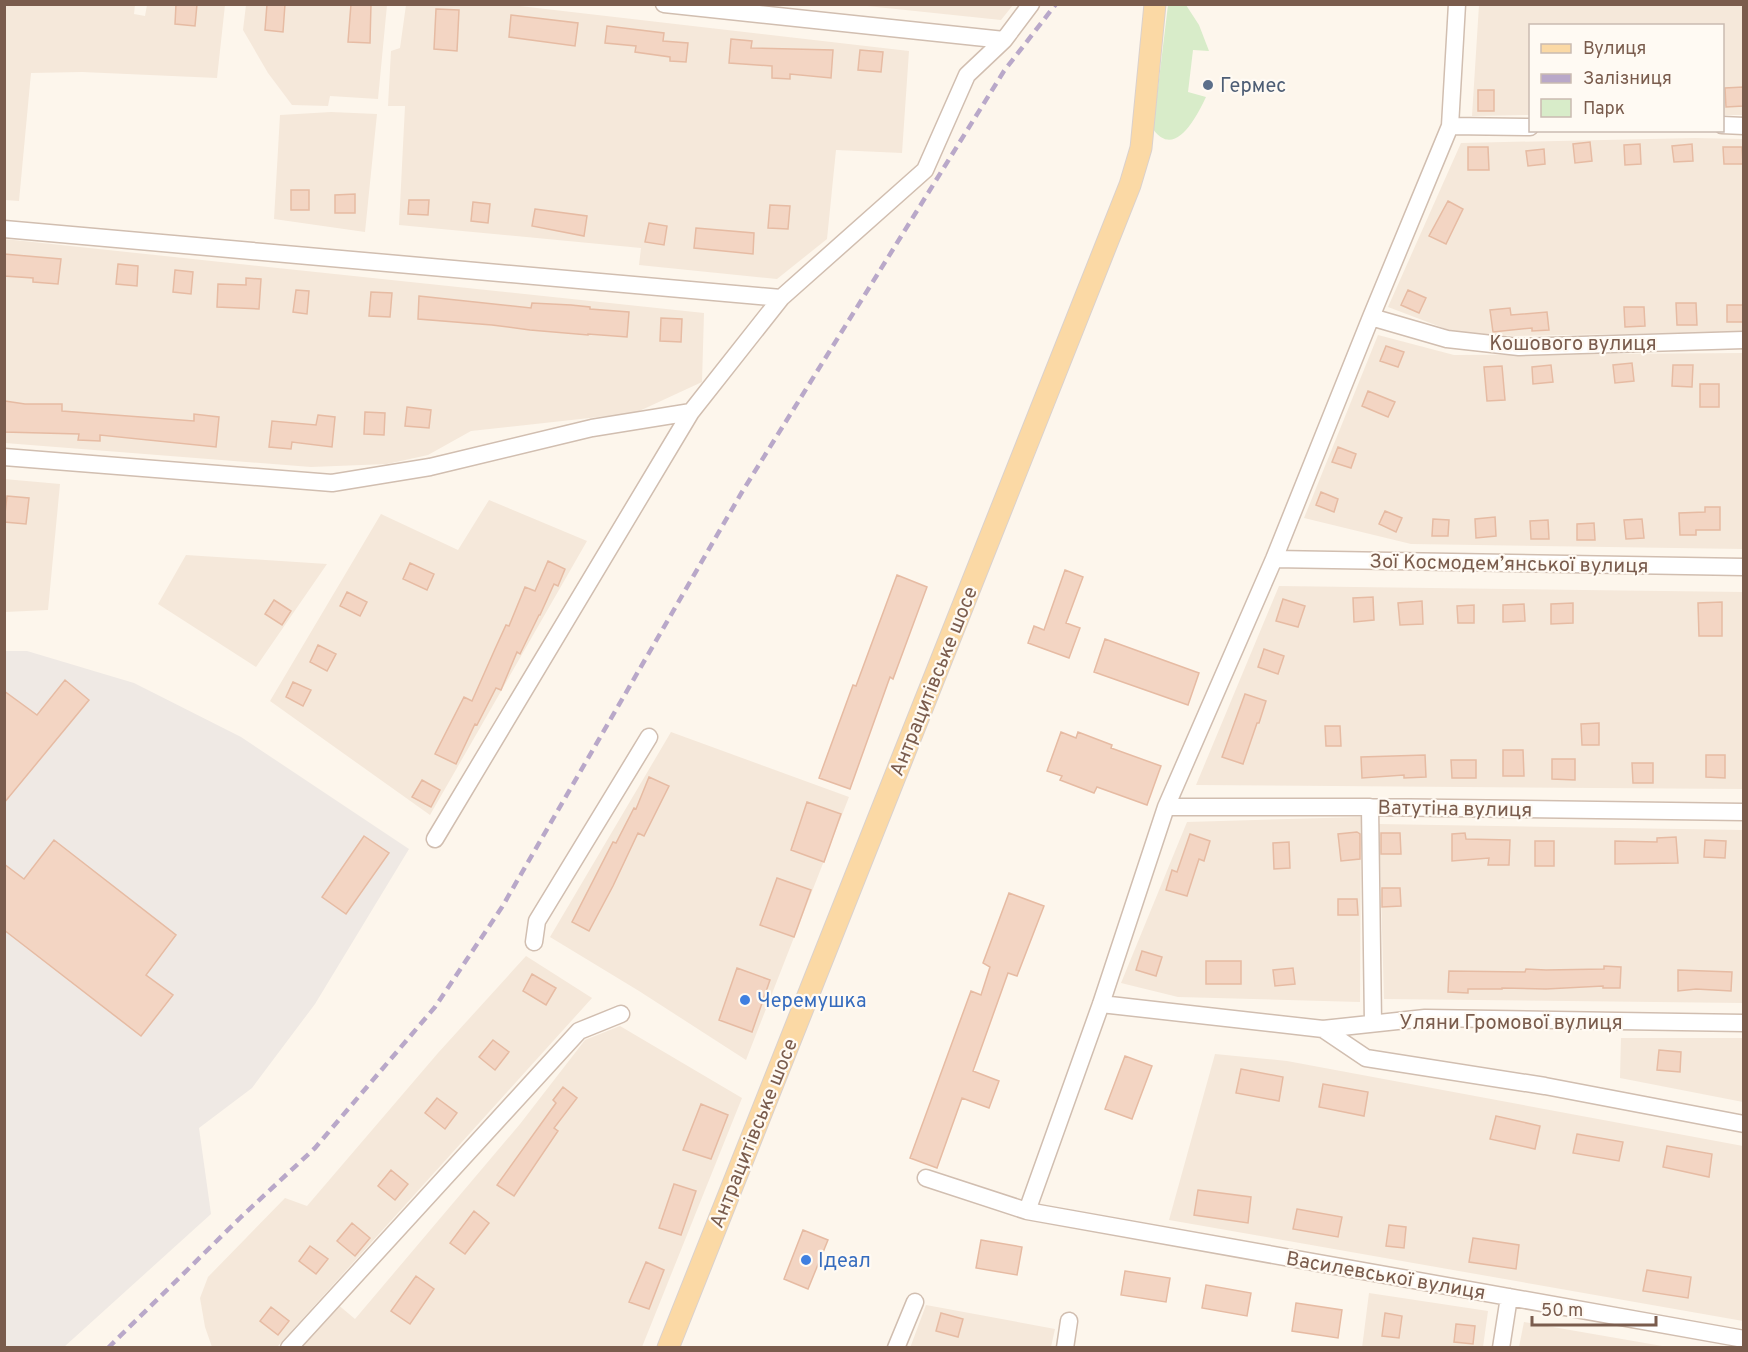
<svg xmlns="http://www.w3.org/2000/svg" width="1748" height="1352" viewBox="0 0 1748 1352" font-family="Overpass,sans-serif">
	<style>
		.residential { fill: #f5e8da }
		.industrial { fill: #efe9e4 }
		.green { fill: #d8ecc9 }
		.building { fill: #f3d5c3; stroke: #e6bba3; stroke-width: 1.5 }
		.lines { fill: none; stroke-linecap: round; stroke-linejoin: round }
		.minor-casing { stroke: #d1beb0; stroke-width: 19 }
		.major-casing { stroke: #dad1cd; stroke-width: 23 }
		.minor { stroke: #fff; stroke-width: 16 }
		.major { stroke: #fbd9a5; stroke-width: 21 }
		.rail { stroke: #b9a8c9; stroke-width: 4.5; stroke-dasharray: 9 6; stroke-linecap: butt }
		.service-dot { fill: #5c6f8a; stroke: #fffaf3; stroke-width: 2 }
		.shop-dot { fill: #3f7fe0; stroke: #fffaf3; stroke-width: 2 }
		.labels { text-anchor: middle; stroke-width: 4.5; stroke-linejoin: round; paint-order: stroke }
		.service-label { font-size: 20px; fill: #4e5e75; stroke: #fffaf3; text-anchor: start }
		.street-label { font-size: 20px; fill: #7a5c4d; stroke: #fffaf3 }
		.shop-label { font-size: 20px; fill: #366cbe; stroke: #fffaf3; text-anchor: start }
	</style>
	<rect width="100%" height="100%" fill="#fdf6ec"/>
	<path class="residential" d="M848 4H1013V5L1001 20Z
		M4 5H135L134 14 145 16 147 5H225L217 78 82 72 31 73 19 201 5 200Z
		M246 5H387L378 99 330 96 328 106 292 105 268 73 243 30Z
		M406 5H511L909 51 902 153 836 150 827 239 777 279 639 265 641 248 399 225 405 106H388L391 51 400 48Z
		M1479 5H1743V115H1723L1722 26H1530V115L1472 116Z
		M331 112 377 114 365 232 274 219 280 115Z
		M1695 138 1743 139V332L1515 336 1454 332 1388 307 1461 143Z
		M4 239 704 313 702 382 635 413 471 431 428 455 387 464 311 467 5 443Z
		M1378 335 1454 355 1743 353V549L1411 544 1304 518Z
		M4 479 60 484 48 610 5 612Z
		M489 500 587 541 430 815 270 701 381 514 458 550Z
		M186 555 327 564 256 667 158 604Z
		M1279 586 1743 592V789L1196 785Z
		M671 732 849 797 746 1060 639 991 550 937Z
		M1361 817 1360 1002 1178 997 1121 983 1187 822Z
		M1379 824 1743 830V1003L1384 999Z
		M526 956 592 998 277 1347H212L205 1327 200 1298 208 1277 285 1198 307 1206 438 1053Z
		M620 1026 742 1098 642 1347 302 1348 336 1303 355 1319 520 1124 585 1040Z
		M1621 1038H1743V1102L1620 1078Z
		M1215 1054 1287 1061 1743 1146V1321L1169 1220Z
		M1369 1293 1488 1311 1483 1347 1362 1348Z
		M926 1305 1055 1329 1051 1347 910 1348Z
		M1524 1322 1668 1347H1519Z"/>
	<path class="industrial" d="M5 651H27L134 683 241 737 409 849 315 1004 252 1088 199 1128 211 1214 64 1347 5 1348Z"/>
	<path class="green" d="M1168 5H1186L1199 25 1209 51 1193 50 1188 92 1206 97C1197 116 1175 160 1153 129Z"/>
	<path class="building" d="M176 4H197L195 26 175 24Z
		M267 4H285L283 32 265 30Z
		M351 4H371L370 43 348 42Z
		M436 9 459 10 457 51 434 49Z
		M511 15 578 23 575 46 509 37Z
		M607 26 664 33 663 41 688 43 686 62 670 61V57L635 52 636 46 605 43Z
		M731 39 752 41 751 48 833 50 831 78 790 74V79L772 78V66L729 63Z
		M860 50 883 52 881 72 858 70Z
		M1743 87V106L1726 107 1725 88Z
		M1478 90H1494V111H1478Z
		M1590 142 1592 161 1575 163 1573 144Z
		M1640 144 1641 164 1625 165 1624 145Z
		M1692 144 1693 161 1674 162 1672 146Z
		M1468 147H1488L1489 170H1468Z
		M1723 147H1742L1743 164H1724Z
		M1544 149 1545 164 1528 166 1526 151Z
		M291 190H309V210H291Z
		M355 194V213H335V195Z
		M409 200H429L428 215 408 214Z
		M1448 201 1463 209 1446 244 1429 236Z
		M473 202 490 204 488 223 471 221Z
		M770 205 790 206 788 229 768 228Z
		M535 209 587 216 584 236 532 226Z
		M649 223 667 226 664 245 645 242Z
		M696 228 754 233 753 254 694 248Z
		M4 254 61 259 58 284 33 282V278L4 276Z
		M118 264 138 266 137 286 116 284Z
		M175 270 193 272 191 294 173 292Z
		M246 278 261 279 259 309 217 307 218 284 246 285Z
		M296 290 309 291 307 314 293 312Z
		M1408 290 1426 298 1419 313 1401 305Z
		M371 292 392 293 390 317 369 316Z
		M419 296 531 308 532 303 571 305 590 307V309L629 312 627 337 588 334V335L530 330 492 325 418 319Z
		M1676 303H1696L1697 325H1677Z
		M1727 305H1743V322H1727Z
		M1624 307H1644L1645 326 1625 327Z
		M1510 308 1511 315 1547 312 1549 330 1532 331V328L1493 332 1490 310Z
		M661 318 682 319 681 342 660 341Z
		M1386 346 1404 352 1398 367 1380 361Z
		M1632 363 1634 381 1615 383 1613 365Z
		M1551 365 1553 382 1533 384 1532 367Z
		M1673 365H1693L1692 387 1672 386Z
		M1502 366 1505 400 1487 401 1484 367Z
		M1700 384H1719V407H1700Z
		M1368 391 1395 402 1388 417 1362 406Z
		M5 401 25 404H62V411L194 421V414L219 417 216 447 100 435V441L78 440 79 434 4 432Z
		M407 407 431 410 429 428 405 426Z
		M365 412 385 413 384 435 364 434Z
		M318 415 335 417 332 447 292 442 291 449 269 447 272 421 316 425Z
		M1338 447 1356 454 1351 468 1332 462Z
		M1321 492 1338 499 1334 512 1316 505Z
		M7 496 29 498 26 524 4 522Z
		M1705 507H1720V530H1696V535H1680L1679 513 1705 512Z
		M1385 511 1402 518 1396 532 1379 524Z
		M1495 517 1496 536 1476 538 1475 519Z
		M1433 519 1449 520 1448 536H1432Z
		M1642 519 1644 538 1626 539 1624 520Z
		M1548 520 1549 539H1531L1530 521Z
		M1594 523 1595 540H1577V524Z
		M548 561 565 569 558 586 554 584 540 615H539L520 654 517 652 501 690 496 688 477 725 475 724 456 764 435 754 464 697 472 701 495 649 506 625 509 626 525 587 535 591Z
		M410 563 434 574 427 590 403 579Z
		M1065 570 1083 577 1066 623 1080 628 1069 658 1028 643 1034 626 1044 630Z
		M897 575 927 587 893 679 890 677 850 789 819 778 853 685 856 686Z
		M347 592 367 602 360 616 340 606Z
		M1373 597 1374 620 1354 622 1353 598Z
		M1283 599 1305 606 1298 627 1276 621Z
		M274 600 291 611 282 625 265 614Z
		M1422 601 1423 624 1400 625 1398 603Z
		M1722 602V636H1699L1698 603Z
		M1573 603V623L1551 624V604Z
		M1524 604 1525 621 1503 622V605Z
		M1474 605V623H1458L1457 606Z
		M1105 639 1199 673 1188 705 1094 672Z
		M318 645 336 654 327 671 310 662Z
		M1264 649 1284 656 1278 674 1258 667Z
		M65 680 89 700 4 803V691L37 715Z
		M293 682 311 690 303 706 286 697Z
		M1245 694 1266 701 1259 723H1257L1243 764 1222 757Z
		M1599 723V745H1582L1581 724Z
		M1325 726H1340L1341 746H1326Z
		M1061 732 1076 738 1078 732 1112 745 1111 748 1161 766 1147 805 1097 787 1094 793 1060 780 1062 776 1047 771Z
		M1503 750H1523L1524 776H1503Z
		M1425 755 1426 777 1404 778V775L1362 778 1361 757Z
		M1706 755H1725V778L1706 777Z
		M1552 759H1575V780L1552 779Z
		M1451 760H1476V778H1452Z
		M1632 763H1653V783H1633Z
		M649 777 669 786 644 836 638 833 613 886 589 931 572 922 613 842 616 843 634 808 636 809Z
		M422 780 440 790 431 807 412 797Z
		M807 802 841 814 824 862 791 850Z
		M1357 832 1360 834V859L1341 861 1338 834Z
		M1381 833H1400L1401 854H1381Z
		M1465 833 1466 839 1510 840 1509 865H1488L1489 858 1452 861V834Z
		M1190 834 1210 841 1204 861 1199 859 1187 896 1166 890 1172 870 1177 872Z
		M364 836 389 853 346 914 322 897Z
		M1676 837 1678 863 1615 864V841L1657 842V838Z
		M54 840 176 935 146 975 173 995 141 1036 4 930V864L24 879Z
		M1705 840 1726 841 1725 858 1704 857Z
		M1535 841H1554V866H1535Z
		M1289 842 1290 868 1274 869 1273 843Z
		M777 878 811 890 794 937 760 925Z
		M1382 888H1400L1401 906 1382 907Z
		M1009 893 1044 906 1017 976 1008 973 973 1071 999 1081 989 1108 962 1098 937 1168 910 1158 971 991 981 995 990 967 983 963Z
		M1338 899H1357L1358 915H1338Z
		M1142 951 1162 957 1156 976 1136 970Z
		M1206 961H1241V984H1206Z
		M1604 966 1621 967 1620 988H1603V986L1546 989 1502 988V989H1468V993L1448 992 1449 971 1525 972 1526 969 1546 970 1604 969Z
		M737 968 770 980 752 1032 719 1020Z
		M1293 968 1295 984 1275 986 1273 970Z
		M1678 970 1732 972 1731 991 1696 989 1678 991Z
		M532 974 556 988 546 1005 523 991Z
		M493 1040 509 1052 495 1070 479 1057Z
		M1659 1050 1681 1052 1680 1072 1657 1070Z
		M1125 1056 1152 1066 1132 1119 1105 1109Z
		M1241 1069 1283 1077 1279 1101 1236 1093Z
		M1323 1084 1368 1092 1364 1116 1319 1107Z
		M563 1087 577 1098 554 1128 558 1131 514 1196 497 1185 556 1103 553 1100Z
		M437 1098 457 1113 445 1129 425 1113Z
		M701 1104 728 1115 711 1159 683 1150Z
		M1496 1116 1540 1126 1535 1149 1490 1139Z
		M1577 1134 1623 1142 1619 1161 1573 1153Z
		M1667 1146 1712 1154 1709 1177 1663 1167Z
		M391 1170 408 1184 395 1200 378 1186Z
		M674 1184 696 1191 681 1235 659 1228Z
		M1198 1190 1251 1197 1248 1223 1194 1215Z
		M1297 1209 1342 1217 1338 1237 1293 1229Z
		M474 1211 489 1223 465 1254 450 1243Z
		M352 1223 370 1238 355 1256 337 1241Z
		M1389 1225 1406 1227 1404 1248 1386 1246Z
		M803 1230 828 1240 808 1289 784 1279Z
		M1473 1238 1519 1245 1516 1269 1469 1262Z
		M981 1240 1022 1247 1017 1275 976 1268Z
		M310 1246 328 1259 316 1274 299 1261Z
		M646 1262 664 1270 649 1309 629 1302Z
		M1647 1270 1691 1277 1688 1298 1643 1291Z
		M1125 1271 1170 1278 1166 1302 1121 1295Z
		M416 1276 434 1289 410 1324 391 1311Z
		M1206 1285 1251 1293 1247 1316 1202 1308Z
		M1296 1303 1342 1310 1338 1338 1292 1331Z
		M271 1307 289 1321 278 1335 260 1321Z
		M941 1313 963 1319 958 1337 936 1331Z
		M1385 1313 1402 1316 1399 1338 1382 1336Z
		M1456 1324 1475 1326 1473 1344 1454 1342Z"/>
	<g class="lines">
		<defs>
			<path id="minor" d="M664 4 1004 40
				M1722 125 1744 126
				M1450 126 1530 127
				M4 229 781 298
				M1371 317 1447 339 1519 347 1744 340
				M4 457 332 483 430 467 592 428 691 412 781 298 925 170 967 75 1004 40 1031 4
				M1274 559 1744 567
				M1166 807H1370L1744 812
				M1370 807 1373 1023
				M435 839 691 412
				M534 942 537 921 649 737
				M1101 1004 1323 1029 1425 1018 1744 1023
				M1323 1029 1366 1058 1545 1086 1744 1124
				M926 1178 1027 1211 1101 1004 1166 807 1274 559 1371 317 1450 126 1457 4
				M1027 1211 1744 1339
				M289 1348 579 1031 621 1014
				M896 1348 915 1302
				M1065 1348 1069 1321
				M1501 1348 1509 1297"/>
			<path id="major" d="M668 1348 1130 185 1141 148 1155 4"/>
		</defs>
		<use href="#minor" class="minor-casing"/>
		<use href="#major" class="major-casing"/>
		<use href="#minor" class="minor"/>
		<use href="#major" class="major"/>
		<path class="rail" d="M108 1348 241 1217 315 1148 435 1007 502 907 742 492 1004 71 1056 4"/>
	</g>
	<circle class="service-dot" cx="1208" cy="85" r="6"/>
	<g class="shop-dot">
		<circle cx="745" cy="1000" r="6"/>
		<circle cx="806" cy="1260" r="6"/>
	</g>
	<g class="labels">
		<g class="service-label">
			<text x="1220" y="92">Гермес</text>
		</g>
		<g class="street-label">
			<text x="1573" y="350">Кошового вулиця</text>
			<text transform="translate(1509 563) rotate(1)" y="7">Зої Космодем’янської вулиця</text>
			<text transform="translate(933 681) rotate(-68)" y="7">Антрацитівське шосе</text>
			<text transform="translate(1455 808) rotate(1)" y="7">Ватутіна вулиця</text>
			<text x="1511" y="1029">Уляни Громової вулиця</text>
			<text transform="translate(753 1133) rotate(-68)" y="7">Антрацитівське шосе</text>
			<text transform="translate(1386 1275) rotate(10)" y="7">Василевської вулиця</text>
		</g>
		<g class="shop-label">
			<text x="757" y="1007">Черемушка</text>
			<text x="818" y="1267">Ідеал</text>
		</g>
	</g>
	<rect width="1748" height="1352" fill="none" stroke="#7a5c4d" stroke-width="12"/>
	<rect x="1529" y="24" width="195" height="108" fill="#fffaf3" stroke="#cabbb1" stroke-width="1.5"/>
	<rect x="1541" y="44" width="30" height="9" fill="#fbd9a5" stroke="#cabbb1" stroke-width="1.5"/>
	<text x="1583" y="54" font-size="18" fill="#7a5c4d">Вулиця</text>
	<rect x="1541" y="74" width="30" height="9" fill="#b9a8c9" stroke="#cabbb1" stroke-width="1.5"/>
	<text x="1583" y="84" font-size="18" fill="#7a5c4d">Залізниця</text>
	<rect x="1541" y="99" width="30" height="18" fill="#d8ecc9" stroke="#cabbb1" stroke-width="1.5"/>
	<text x="1583" y="114" font-size="18" fill="#7a5c4d">Парк</text>
	<path d="M1532 1316v9h124v-9" fill="none" stroke="#7a5c4d" stroke-width="3"/>
	<text x="1541" y="1316" font-size="18" fill="#7a5c4d" stroke="#fffaf3" stroke-width="4.5" paint-order="stroke">50 m</text>
</svg>
